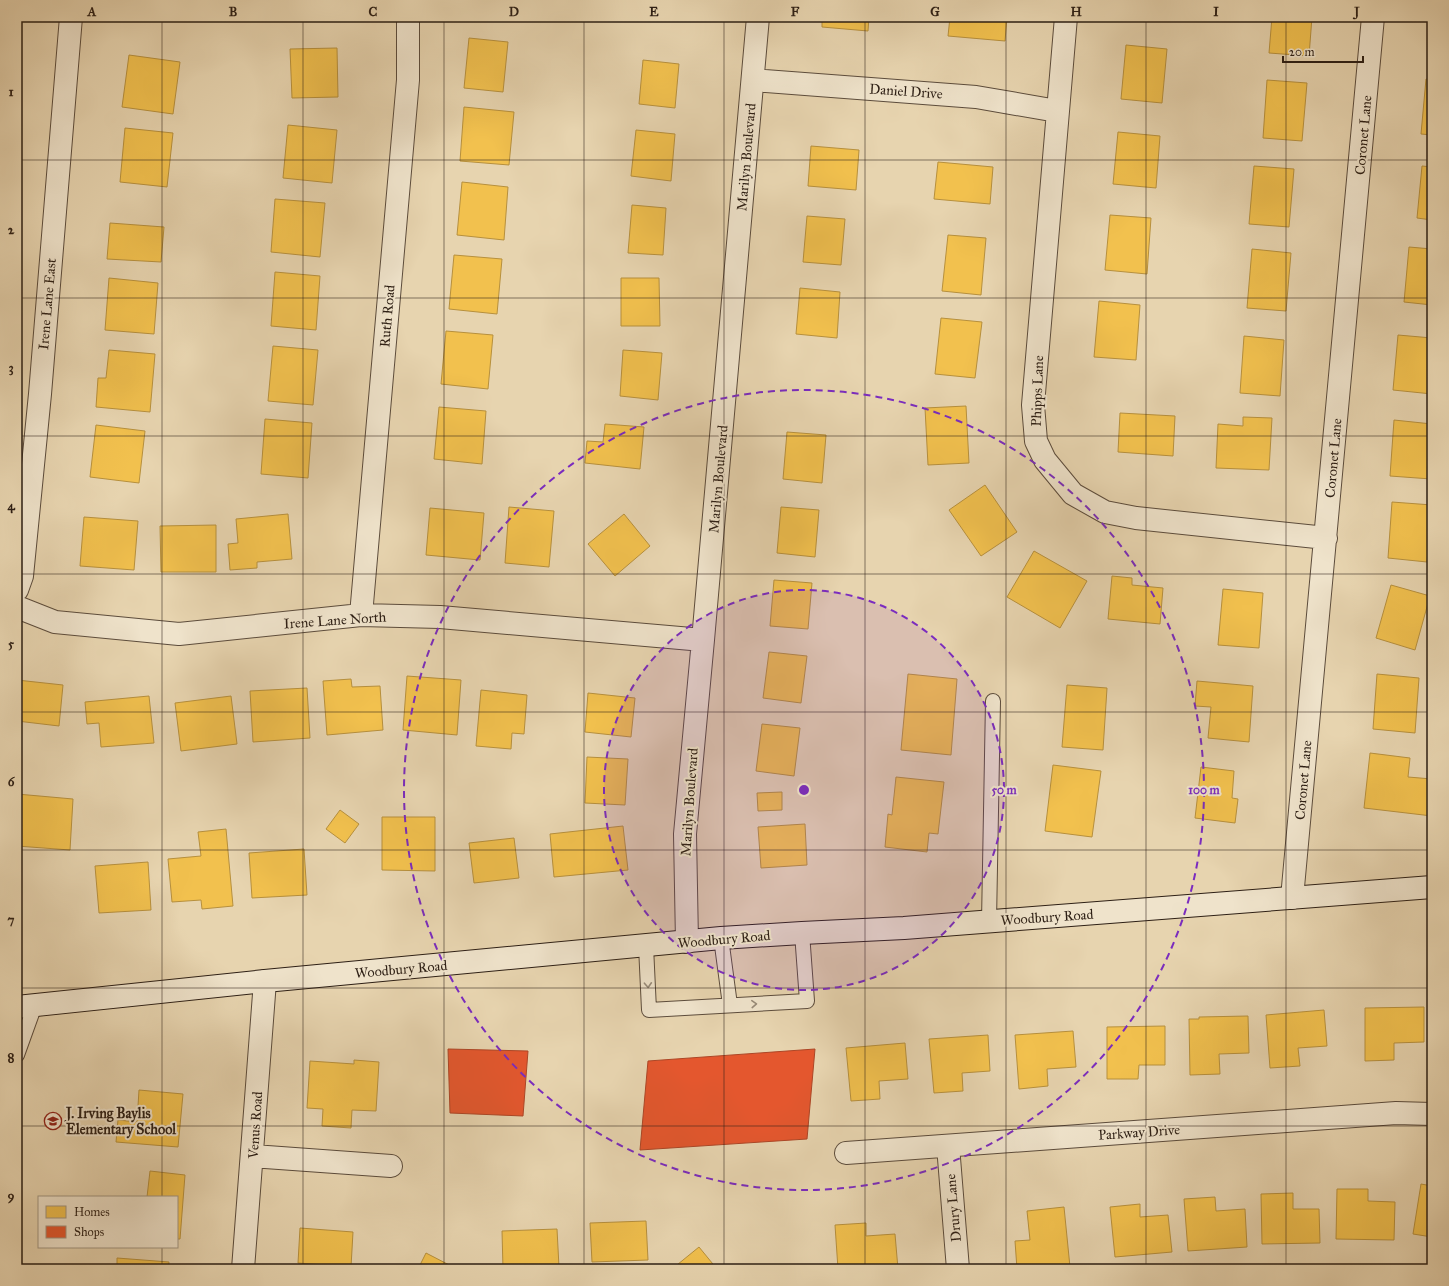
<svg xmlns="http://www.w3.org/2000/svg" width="1449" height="1286" viewBox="0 0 1449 1286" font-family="'IM FELL Great Primer',serif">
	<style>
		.homes { fill: #f2c14e; stroke: #b7903d }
		.shops { fill: #e4572e; stroke: #ad4626 }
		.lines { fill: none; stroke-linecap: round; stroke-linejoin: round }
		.service-casing { stroke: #5c4c3c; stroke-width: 16 }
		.minor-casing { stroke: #5c4c3c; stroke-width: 24 }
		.secondary-casing { stroke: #2d1f15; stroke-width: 24 }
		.service { stroke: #efe3cb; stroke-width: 14 }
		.minor { stroke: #efe3cb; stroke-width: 22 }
		.secondary { stroke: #efe3cb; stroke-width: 22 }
		.oneway { stroke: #988b79 }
		.grid { fill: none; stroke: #2d1f15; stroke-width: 1; stroke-opacity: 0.55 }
		.ring { fill: none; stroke: #7b2cbf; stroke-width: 2; stroke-dasharray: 7 5 }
		.labels { text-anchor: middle; stroke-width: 4; stroke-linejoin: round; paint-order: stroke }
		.street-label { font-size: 14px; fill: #2d1f15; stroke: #efe3cb }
		.poi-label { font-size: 14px; font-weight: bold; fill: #2d1f15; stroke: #efe3cb; text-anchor: start }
		.centre { fill: #7b2cbf; stroke: #efe3cb; stroke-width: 2 }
		.ring-label { font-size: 12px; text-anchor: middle; font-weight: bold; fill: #7b2cbf; stroke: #efe3cb; stroke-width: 4; stroke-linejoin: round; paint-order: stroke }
		.neatline { fill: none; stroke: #2d1f15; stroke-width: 1.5 }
		.grid-label { font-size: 13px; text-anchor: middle; font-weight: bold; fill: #2d1f15 }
	</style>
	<rect width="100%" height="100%" fill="#e7d4af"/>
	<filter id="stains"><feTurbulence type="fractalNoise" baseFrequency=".005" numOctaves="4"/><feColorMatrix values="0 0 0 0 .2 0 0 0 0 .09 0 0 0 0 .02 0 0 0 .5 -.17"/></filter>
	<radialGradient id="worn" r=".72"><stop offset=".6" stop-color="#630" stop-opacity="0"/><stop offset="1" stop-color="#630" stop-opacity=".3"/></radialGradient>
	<path class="homes" d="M822 17H869L868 31 822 27Z
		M950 17H1007L1005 41 948 36Z
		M1272 17H1312L1309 56 1269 53Z
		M469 38 508 42 503 92 464 88Z
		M1126 45 1167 49 1162 103 1121 99Z
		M337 48 338 97 292 98 290 49Z
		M129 55 180 62 173 114 122 107Z
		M643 60 679 64 675 108 639 104Z
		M1426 79 1432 80V135L1421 134Z
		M1267 80 1307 83 1302 141 1263 138Z
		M464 107 514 112 509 165 460 161Z
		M288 125 337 130 332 183 283 178Z
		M125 128 173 133 167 187 120 182Z
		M636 130 675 134 671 181 631 176Z
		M1118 132 1160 136 1156 188 1113 184Z
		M811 146 859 150 856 190 808 186Z
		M938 162 993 167 990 204 934 199Z
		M1254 166 1294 169 1289 227 1249 224Z
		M1422 166 1432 167V220L1417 218Z
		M462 182 508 187 504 240 457 235Z
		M275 199 325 203 320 257 271 252Z
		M632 205 666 208 663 255 628 253Z
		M1110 215 1151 218 1147 274 1105 270Z
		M807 216 845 219 841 265 803 262Z
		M110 223 164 227 161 262 107 259Z
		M948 235 986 238 981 295 942 291Z
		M1409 247 1432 249V305L1404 302Z
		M1252 249 1291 253 1286 311 1247 308Z
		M454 255 502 259 497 314 449 309Z
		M275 272 320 276 316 330 271 326Z
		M109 278 158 283 154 334 105 330Z
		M621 278H659L660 326H621Z
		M800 288 840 292 837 338 796 334Z
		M1099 301 1140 305 1136 360 1094 357Z
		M941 318 982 322 975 378 935 374Z
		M446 331 493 335 488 389 441 384Z
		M1398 335 1432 338V394L1393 390Z
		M1244 336 1284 340 1280 396 1240 393Z
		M273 346 318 350 313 405 268 401Z
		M109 350 155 354 150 412 96 407 98 378H106Z
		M623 350 662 353 658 400 620 396Z
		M966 406 969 463 928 465 925 408Z
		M439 407 486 411 482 464 434 459Z
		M1120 413 1175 416 1173 456 1118 452Z
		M1243 417 1272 418 1269 470 1216 468 1218 424 1243 426Z
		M265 419 312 423 308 478 261 474Z
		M1394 420 1432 424 1431 479 1390 476Z
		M605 424 644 427 640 469 585 463 587 441 603 442Z
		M96 425 145 431 139 483 90 477Z
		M787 432 826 435 822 483 783 479Z
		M985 485 1017 532 981 556 949 510Z
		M1392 502 1432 505 1427 562 1388 558Z
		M509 507 554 511 549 567 505 563Z
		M781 507 819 510 815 557 777 553Z
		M430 508 484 513 480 560 426 555Z
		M288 514 292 559 257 562V568L230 570 228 544 238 543 236 519Z
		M624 514 650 546 615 576 588 544Z
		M84 517 138 521 134 570 80 566Z
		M216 525V572H161L160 526Z
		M1034 551 1087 581 1060 628 1007 597Z
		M1112 576 1132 578V585L1163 588 1160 624 1108 619Z
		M774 580 812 583 808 629 770 626Z
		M1391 585 1430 596 1415 650 1376 638Z
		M1223 589 1263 593 1259 648 1218 645Z
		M769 652 807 656 801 703 763 698Z
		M908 674 957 679 951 755 901 750Z
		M1377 674 1419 678 1415 733 1373 729Z
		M407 676 461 680 457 735 403 730Z
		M351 679 352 687 380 686 383 730 327 735 323 681Z
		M17 680 63 685 59 726 17 721Z
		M1197 681 1253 686 1249 742 1208 738 1211 707 1195 706Z
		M1067 685 1107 688 1103 750 1062 747Z
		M307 688 310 738 253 742 250 691Z
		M481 690 527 695 524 734 512 733 511 749 476 746Z
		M588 693 635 698 631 737 585 732Z
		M149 696 154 743 101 747 99 723 87 724 85 702Z
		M231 696 237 744 181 751 175 703Z
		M762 724 800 728 794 776 756 771Z
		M1370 753 1410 758 1408 777 1432 779V816L1364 808Z
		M587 757 628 759 625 805 585 803Z
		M1053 765 1101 771 1092 837 1045 831Z
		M1201 767 1234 771 1232 798 1238 799 1235 823 1195 818Z
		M896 777 944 782 938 834 929 833 927 852 885 847 888 814 892 815Z
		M782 792V810L758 811 757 793Z
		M17 794 73 799 70 850 17 846Z
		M340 810 359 824 345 843 326 829Z
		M382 817H435V871L382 870Z
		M805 824 807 865 761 868 758 827Z
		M623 826 628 870 554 877 550 834Z
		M226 829 233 906 202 909 201 900 172 902 168 859 201 856 198 832Z
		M514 838 519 878 474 883 469 843Z
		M304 849 307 895 252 898 249 853Z
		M148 862 151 910 99 913 95 866Z
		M1424 1007V1042L1394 1043V1060L1365 1061V1008Z
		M1324 1010 1327 1046 1298 1048 1300 1066 1270 1068 1266 1015Z
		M1248 1016 1249 1053 1219 1054 1220 1074 1190 1075 1189 1019H1199V1017Z
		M1165 1026V1065H1139L1138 1079H1107V1027Z
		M1073 1031 1076 1067 1047 1069 1048 1086 1019 1089 1015 1035Z
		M988 1035 990 1071 962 1073 963 1091 934 1093 929 1039Z
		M905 1043 908 1079 879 1081 880 1099 851 1101 846 1048Z
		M354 1060 379 1062 376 1111 352 1110 351 1128 322 1126 323 1109 307 1108 310 1061 354 1064Z
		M139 1090 183 1094 178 1147 116 1142 118 1120 137 1122Z
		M150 1171 185 1175 180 1239H177V1197H147Z
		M1421 1184 1432 1186V1237L1413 1234Z
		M1337 1189H1368V1201L1395 1202 1394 1240 1336 1239Z
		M1293 1193V1209H1319L1320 1243 1262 1244 1261 1194Z
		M1215 1197 1216 1211 1245 1209 1247 1247 1188 1251 1184 1199Z
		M1140 1204V1217L1168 1215 1172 1252 1115 1257 1110 1207Z
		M1064 1207 1070 1267 1044 1269H1017L1015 1241 1030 1240 1027 1211Z
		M646 1221 648 1260 592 1262 590 1223Z
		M866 1223V1236L895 1234 898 1269H838L835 1225Z
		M300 1228 353 1232 351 1267 298 1263Z
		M557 1229 559 1267 503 1269 502 1231Z
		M699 1247 717 1269H672Z
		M426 1253 457 1269H418Z
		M117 1258 169 1262 168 1269H117Z"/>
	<path class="shops" d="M448 1049 528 1051 523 1116 450 1113Z
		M815 1049 807 1139 640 1150 648 1061Z"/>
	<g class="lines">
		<defs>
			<path id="service" d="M989 922 993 701
				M721 938 730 1005
				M646 946 649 1010 807 1001 802 933
				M17 1055 35 1005"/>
			<path id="minor" d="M1066 17 1033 405 1036 441 1045 460 1073 494 1105 512 1136 518 1326 538
				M753 80 976 97 1057 111
				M17 590 22 576 40 394 71 17
				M17 607 55 622 179 634 361 615 440 617 703 640
				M361 615 408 80V17
				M1292 898 1373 17
				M687 942 685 834 703 640 758 17
				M948 1146 958 1269
				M846 1153 1396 1113 1432 1114
				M252 1156 391 1166
				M243 1269 265 981"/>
			<path id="secondary" d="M17 1007 265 981 721 938 802 933 904 928 1432 887"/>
		</defs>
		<use href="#service" class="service-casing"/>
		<use href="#minor" class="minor-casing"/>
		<use href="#secondary" class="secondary-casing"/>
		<use href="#service" class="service"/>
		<use href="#minor" class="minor"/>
		<use href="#secondary" class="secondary"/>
	</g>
	<defs><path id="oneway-chevron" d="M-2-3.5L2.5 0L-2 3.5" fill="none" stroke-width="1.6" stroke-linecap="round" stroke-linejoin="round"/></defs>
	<g class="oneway">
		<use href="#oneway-chevron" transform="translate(648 985) rotate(87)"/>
		<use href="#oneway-chevron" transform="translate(754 1004) rotate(-3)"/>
	</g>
	<path class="grid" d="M162 17V1197M303 17V1269M444 17V1269M584 17V1269M724 17V1269M865 17V1269M1006 17V1269M1146 17V1269M1286 17V1269M17 160H1432M17 298H1432M17 436H1432M17 574H1432M17 712H1432M17 850H1432M17 988H1432M17 1126H1432M162 1247V1269"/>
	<circle cx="804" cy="790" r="200" fill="#7b2cbf" fill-opacity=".12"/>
	<g class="ring">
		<circle cx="804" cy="790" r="200"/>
		<circle cx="804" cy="790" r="400"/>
	</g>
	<defs>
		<symbol id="school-ring" viewBox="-11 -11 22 22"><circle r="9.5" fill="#efe3cb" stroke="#8f2418" stroke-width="1.5"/><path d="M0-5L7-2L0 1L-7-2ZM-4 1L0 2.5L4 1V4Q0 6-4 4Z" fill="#8f2418"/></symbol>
	</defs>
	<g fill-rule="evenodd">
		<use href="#school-ring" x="43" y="1111" width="20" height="20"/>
	</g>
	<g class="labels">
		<g class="street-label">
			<text transform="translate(906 91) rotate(4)" y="5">Daniel Drive</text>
			<text transform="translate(1363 135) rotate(-85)" y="5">Coronet Lane</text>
			<text transform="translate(746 157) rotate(-85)" y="5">Marilyn Boulevard</text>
			<text transform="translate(47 304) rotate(-85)" y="5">Irene Lane East</text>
			<text transform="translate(387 316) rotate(-85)" y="5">Ruth Road</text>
			<text transform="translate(1037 391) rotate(-88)" y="5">Phipps Lane</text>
			<text transform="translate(1333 458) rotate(-85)" y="5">Coronet Lane</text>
			<text transform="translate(718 479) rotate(-85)" y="5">Marilyn Boulevard</text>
			<text transform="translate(335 620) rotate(-4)" y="5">Irene Lane North</text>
			<text transform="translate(1303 780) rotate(-85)" y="5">Coronet Lane</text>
			<text transform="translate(689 802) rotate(-86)" y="5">Marilyn Boulevard</text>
			<text transform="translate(1047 917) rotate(-4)" y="5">Woodbury Road</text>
			<text transform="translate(724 939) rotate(-5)" y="5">Woodbury Road</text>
			<text transform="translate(401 969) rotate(-5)" y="5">Woodbury Road</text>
			<text transform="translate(255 1125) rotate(-86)" y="5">Venus Road</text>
			<text transform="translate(1139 1132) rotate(-4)" y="5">Parkway Drive</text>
			<text transform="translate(953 1208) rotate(-95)" y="5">Drury Lane</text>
		</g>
		<g class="poi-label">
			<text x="66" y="1118">J. Irving Baylis<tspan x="66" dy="16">Elementary School</tspan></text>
		</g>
	</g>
	<circle cx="804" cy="790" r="6" class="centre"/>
	<g class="ring-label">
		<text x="1004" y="794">50 m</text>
		<text x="1204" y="794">100 m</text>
	</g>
	<rect width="1449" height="1286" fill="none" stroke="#e7d4af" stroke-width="44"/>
	<rect x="38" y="1196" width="140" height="52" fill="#efe3cb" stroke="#a19582"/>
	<rect x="46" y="1206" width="20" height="12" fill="#f2c14e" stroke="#a19582"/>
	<text x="74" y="1216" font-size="12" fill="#2d1f15">Homes</text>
	<rect x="46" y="1226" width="20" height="12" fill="#e4572e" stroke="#a19582"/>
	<text x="74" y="1236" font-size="12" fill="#2d1f15">Shops</text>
	<path d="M1283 56v6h80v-6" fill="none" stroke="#2d1f15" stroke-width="2"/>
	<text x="1289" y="56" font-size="12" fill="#2d1f15" stroke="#efe3cb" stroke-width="3" paint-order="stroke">20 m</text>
	<rect x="22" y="22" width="1405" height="1242" class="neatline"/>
	<g class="grid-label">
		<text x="92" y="16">A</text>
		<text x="233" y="16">B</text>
		<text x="373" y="16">C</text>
		<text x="514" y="16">D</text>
		<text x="654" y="16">E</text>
		<text x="795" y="16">F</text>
		<text x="935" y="16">G</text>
		<text x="1076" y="16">H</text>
		<text x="1216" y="16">I</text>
		<text x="1357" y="16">J</text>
		<text x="11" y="96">1</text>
		<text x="11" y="234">2</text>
		<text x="11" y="372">3</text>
		<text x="11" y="510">4</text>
		<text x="11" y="648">5</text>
		<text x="11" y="786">6</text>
		<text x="11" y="924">7</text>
		<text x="11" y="1062">8</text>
		<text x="11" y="1200">9</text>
	</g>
	<rect width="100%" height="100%" filter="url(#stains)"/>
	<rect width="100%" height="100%" fill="url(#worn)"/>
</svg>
